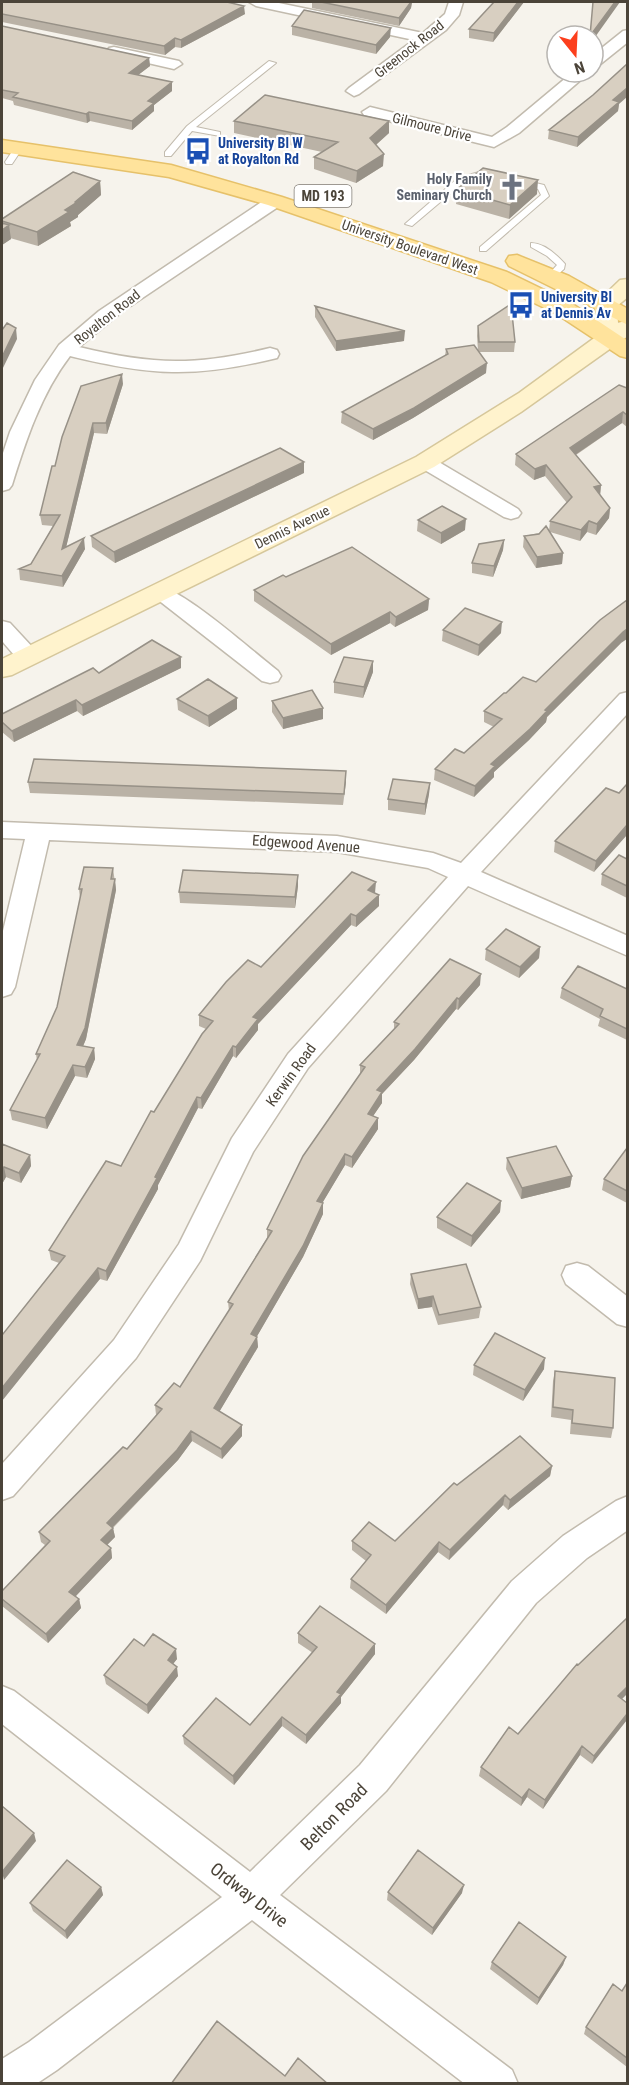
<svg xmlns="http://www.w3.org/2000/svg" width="629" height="2085" viewBox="0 0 629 2085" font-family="'Roboto Condensed',sans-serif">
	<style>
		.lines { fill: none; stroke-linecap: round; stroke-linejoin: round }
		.lane-casing { stroke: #c2bbae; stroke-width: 2 }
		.street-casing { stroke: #c2bbae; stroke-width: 3 }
		.secondary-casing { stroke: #d6c79b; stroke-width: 3 }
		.primary-casing { stroke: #e6c16a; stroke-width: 3 }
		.lane { fill: #fff; fill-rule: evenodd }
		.street { fill: #fff; fill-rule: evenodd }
		.secondary { fill: #fff3cd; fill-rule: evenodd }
		.primary { fill: #ffe39c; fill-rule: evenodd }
		.wall { fill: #bab2a6 }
		.shaded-wall { fill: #979187 }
		.building { fill: #d8cfc1; stroke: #979187; stroke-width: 1.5 }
		.labels { text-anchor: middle; stroke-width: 4.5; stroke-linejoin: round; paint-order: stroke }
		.far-street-label { font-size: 14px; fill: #4b4439; stroke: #fff }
		.far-transit-label { font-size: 14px; font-weight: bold; fill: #164399; stroke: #fff; text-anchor: start }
		.far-worship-label { font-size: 14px; font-weight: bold; fill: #5b616d; stroke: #fff; text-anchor: end }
		.shield { fill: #fff; stroke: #817c74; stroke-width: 1.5 }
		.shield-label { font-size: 14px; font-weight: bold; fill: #4b4439 }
		.street-label { font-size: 15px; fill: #4b4439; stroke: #fff }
		.near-street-label { font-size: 18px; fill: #4b4439; stroke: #fff }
	</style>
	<rect width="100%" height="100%" fill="#f6f3ec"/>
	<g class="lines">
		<defs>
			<path id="lane" d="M269 61 276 63 196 127 220 132V136L192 131 171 156H165V152L187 126Z
				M15 147 22 149 12 164H6L5 162Z
				M492 171 496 173 495 175 480 176 464 182 412 226 405 224 458 178 479 172Z
				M519 179 544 185 549 196 486 251H480V247L541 195 538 189 519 183Z
				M531 243C544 243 557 255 565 264L564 269 554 278H548L547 276 557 265 547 256 531 247Z"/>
			<path id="street" d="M249 2H274L423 33 445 14 449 2H463L459 15 446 30 359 94 354 96 346 91 349 88 414 40 256 6Z
				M628 30V42L598 66 593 67V55L623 31Z
				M114 47 179 61 182 64 174 69 109 54 107 51 109 48Z
				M573 72H590L519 133 494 147 364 115 362 112 370 107 492 137 507 127Z
				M275 196 283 201 281 205 123 311 79 347C153 365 195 366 270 348L277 350 279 354 277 358C195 378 152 376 70 356 41 394 26 440 12 485L9 489 2 491V456L10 432 35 380 59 345 99 311 269 197Z
				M425 456 432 458 518 509 521 513 518 517 511 519 504 517 418 466 415 462 418 458Z
				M159 586C188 593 251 650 278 671L281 676 278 681 270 683 262 681 148 592 151 587Z
				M2 621 10 623 36 651 39 656 36 661C19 665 12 652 2 641Z
				M628 692V713L481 872 628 936V956L468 886 308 1068 253 1152 200 1261 136 1358 13 1496 2 1500V1464L114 1340 179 1244 232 1138 288 1054 448 877 428 868 337 852 49 840 15 987 11 994 2 997V935L25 839 2 838V822L337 836 433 853 461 863 620 694Z
				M577 1263 588 1266 628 1297V1327L617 1324 566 1284 562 1275 566 1266Z
				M628 1496V1530L587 1558 536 1603 386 1791 280 1895 512 2070 518 2084H465L252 1920 57 2070 36 2084H2V2059L29 2042 222 1897 2 1724V1686L14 1691 250 1872 360 1765 512 1581 563 1536 616 1501Z"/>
			<path id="secondary" d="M628 279V297L617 306 618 323 628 320V336L521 412 434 467 12 675 2 677V659L416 457 519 393 597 336 595 304 620 280Z"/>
			<path id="primary" d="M2 140 171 165 282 197 507 272 571 303 628 341V358L620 356 555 313 491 282 268 205 169 177 2 152Z
				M517 255 569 276 628 309V325L509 266 506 261 509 256Z"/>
		</defs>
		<use href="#lane" class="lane-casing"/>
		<use href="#street" class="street-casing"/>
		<use href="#secondary" class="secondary-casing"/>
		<use href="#primary" class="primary-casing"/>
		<use href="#lane" class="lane"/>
		<use href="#street" class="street"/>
		<use href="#secondary" class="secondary"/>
		<use href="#primary" class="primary"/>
	</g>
	<path class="wall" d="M2 2 233 3 245 14 181 48 175 47 165 55 2 22Z
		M312 2H412L411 8 399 26 312 8Z
		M524 2 493 42 469 38V29Z
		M2 26 149 58 150 66 138 75 172 91 154 105V111L132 130 90 121 87 123 14 105 13 101 2 98Z
		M292 26 390 37 376 54 292 35Z
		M619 104 618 111 577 147 548 139 549 130Z
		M234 121 389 133 376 145 383 166 356 183 314 169V157L322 152 234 133Z
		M100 181 101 195 78 215V217L70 222 71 226 38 246 10 238 11 239 2 245V219Z
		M457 190 537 194 509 219 456 204Z
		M315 306 404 341 336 351 315 317Z
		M478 326 515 342 514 352H479L486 373 413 418 373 440 341 423 342 412 445 356 446 349 478 351 477 336Z
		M123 384 107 434 94 433 66 547 85 549 63 587 20 580 19 569 31 564 53 526 42 525 40 515 55 466Z
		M627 388V427L622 423 576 455 601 485 600 495 610 508 609 518 596 535 587 532 580 541 550 532 563 553 562 564 536 568 523 547 524 536 549 531 550 521 567 503 545 476 534 480 515 465 516 454Z
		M304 473 115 563 92 547 91 536Z
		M418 520 465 530 441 544 417 531Z
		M504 540 503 550 493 577 472 573V563Z
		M286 577 429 599 428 610 395 627 390 623 331 655 254 601V590Z
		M443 630 501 633 478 656 442 641Z
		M621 643 547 717 546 722 529 740 494 772V777L474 797 434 780 435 769 464 753 494 727 484 722V711L506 693 536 682Z
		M181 668 83 716 77 711 14 742 2 732V714L99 673Z
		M373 672 363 698 334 693V682Z
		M237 698V709L209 727 178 710 177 699Z
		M272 701 323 708V719L283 729 272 712Z
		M346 771 343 805 30 793 28 782Z
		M430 783 429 794 425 815 388 810V799Z
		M619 793 594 872 554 852 555 841Z
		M627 859V898L601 885 602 874Z
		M113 868 116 890 86 1039 83 1046 94 1048 95 1059 87 1078 75 1076 47 1129 12 1120 10 1110 37 1061 36 1054 57 1007 80 899 79 889Z
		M298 875V886L295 908 180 903 179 892Z
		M375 893 379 906 356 927 351 925 258 1024V1030L236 1058 233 1056 202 1109 198 1108 158 1185V1189L107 1281 100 1279 3 1334 59 1263 51 1260 49 1250 121 1166 206 1029 199 1026V1015L261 967Z
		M540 947 539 958 519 978 485 960 486 949Z
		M480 985 458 1010 456 1009 414 1060 382 1094V1103L373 1116 378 1129 352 1168 345 1165 322 1203 323 1214 303 1257 257 1336V1337L258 1347 219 1412 242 1425V1436L222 1459 192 1441 178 1460 113 1528 115 1537 107 1545 111 1548 112 1558 76 1596 79 1599 81 1608 48 1643 2 1606V1591L45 1545 41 1542 39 1532 127 1449 156 1415 155 1405 180 1387 229 1311 228 1302 267 1238V1229L360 1075V1065L394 1029V1022Z
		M562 988 627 989V1040L598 1026 600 1019 560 998Z
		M2 1144 30 1155 31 1166 21 1183 6 1177 2 1184Z
		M627 1148V1203L602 1190 604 1179Z
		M507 1158 572 1176 570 1187 521 1199 506 1169Z
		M501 1201 500 1212 471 1247 437 1228V1217Z
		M411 1274 481 1307 479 1318 438 1325 432 1307 418 1309 410 1284Z
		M474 1365 544 1369 523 1401 473 1375Z
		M555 1371 613 1428 611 1438 570 1434 571 1420 551 1417 553 1381Z
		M552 1466 550 1476 508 1510 503 1505 449 1560 438 1552 386 1614 350 1588 351 1579 366 1561 352 1550V1541H395L457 1485Z
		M298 1633 375 1654 341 1697V1703L306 1744 282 1726 234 1785 184 1744 183 1736 250 1725 313 1653 298 1643Z
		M144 1646 177 1659 173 1664 178 1676 148 1714 106 1684 104 1675Z
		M622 1699 592 1764 580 1755 543 1809 527 1797 521 1806 479 1776 481 1767 518 1734Z
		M101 1887 103 1895 67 1939 33 1911 30 1903Z
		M388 1892 462 1893 432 1935 387 1900Z
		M566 1957 563 1965 537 2005 490 1969 492 1962Z
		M627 1983V2067L584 2034 586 2027 622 1991Z"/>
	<path class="shaded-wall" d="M411 2H412L411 8 399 26V18Z
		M518 2H524L493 42 494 33Z
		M615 2H620L593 40V36H590Z
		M244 6 245 14 181 48V40Z
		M391 28 390 37 376 54V45Z
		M175 38V47L165 55 164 46Z
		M149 58 150 66 129 82V73Z
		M172 82V91L154 105V111L132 130V121L148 101Z
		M627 88V97L619 104 618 111 577 147 578 137 613 100Z
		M89 112 90 121 87 123 86 114Z
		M389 121V133L370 150V138Z
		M384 154 383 166 356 183 357 171Z
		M538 180 537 194 509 219 510 205Z
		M100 181 101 195 78 215V217L70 222 71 226 38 246 37 232Z
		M9 225 11 239 2 245V230Z
		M16 328 17 339 2 370V357Z
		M405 331 404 341 336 351V341Z
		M487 363 486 373 413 418 373 440V429Z
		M122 374 123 384 107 434 106 423Z
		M623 412 622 423 569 459 570 448Z
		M93 423 94 433 63 560 62 549Z
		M304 462V473L115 563 114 552Z
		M546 465 545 476 534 480 535 469Z
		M601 485 600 496 594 487Z
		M610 508 609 518 596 535 597 524Z
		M466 519 465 530 441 544V533Z
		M589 521 587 532 580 541 581 530Z
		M84 538 85 549 63 587 62 576Z
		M504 540 503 550 493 577 494 566Z
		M563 553 562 564 536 568 537 557Z
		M429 599 428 610 395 627 396 617Z
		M390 612V623L331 655V644Z
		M502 622 501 633 478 656 479 645Z
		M627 629V639L621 643 547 717 546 722 529 740 494 772V777L474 797 475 786 491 764 623 632Z
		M181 657V668L83 716 82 705Z
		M373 661V672L363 698 364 687Z
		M237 698V709L209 727 208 716Z
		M76 700 77 711 14 742 12 731Z
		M323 708V719L283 729V718Z
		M346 771V782L343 805 344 794Z
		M430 783 429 794 425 815V804Z
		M627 825V835L594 872 596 861Z
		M298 875V886L295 908V897Z
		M115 879 116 890 86 1039 79 1056 77 1045Z
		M376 882 375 893 368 890Z
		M379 895V906L356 927V916Z
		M351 914V925L258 1024V1030L236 1058V1047L253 1017Z
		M540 947 539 958 519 978 520 967Z
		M481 974 480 985 458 1010 459 999Z
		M457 998 456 1009 414 1060 382 1094V1103L367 1125 368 1114 377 1090Z
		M233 1046V1056L202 1109 201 1098Z
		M94 1048 95 1059 87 1078 85 1067Z
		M73 1065 75 1076 47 1129 45 1118Z
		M197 1097 198 1108 158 1185V1189L107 1281 106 1271Z
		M378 1118V1129L352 1168V1157Z
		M345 1154V1165L317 1212V1201Z
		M30 1155 31 1166 21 1183 19 1173Z
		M4 1167 6 1177 2 1184V1170Z
		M572 1176 570 1187 521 1199 522 1188Z
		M501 1201 500 1212 471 1247 472 1236Z
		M323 1203V1214L303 1257 252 1345 251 1334Z
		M98 1268 100 1279 2 1401V1388Z
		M433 1296 432 1307 418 1309V1299Z
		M257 1337 258 1347 215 1419 214 1408Z
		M545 1358 544 1369 523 1401 525 1390Z
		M242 1425V1436L222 1459 221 1449Z
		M191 1431 192 1441 178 1460 108 1532 107 1523Z
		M552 1466 550 1476 508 1510 510 1500Z
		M505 1495 503 1505 449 1560 450 1550Z
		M113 1528 115 1537 102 1550 101 1540Z
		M439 1542 438 1552 386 1614V1605Z
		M111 1548 112 1558 71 1601 69 1592Z
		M79 1599 81 1608 48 1643 46 1634Z
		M375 1644V1654L341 1697V1703L306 1744V1735L337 1692Z
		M176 1649 177 1659 169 1669 168 1660Z
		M177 1667 178 1676 148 1714 147 1705Z
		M627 1687V1694L616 1705 618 1696Z
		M627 1714V1720L592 1764 594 1756Z
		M282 1717V1726L234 1785 233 1776Z
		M582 1746 580 1755 543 1809 545 1800Z
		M529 1789 527 1797 521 1806 522 1798Z
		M34 1833 36 1841 4 1880 2 1872Z
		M464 1885 462 1893 432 1935 433 1928Z
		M101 1887 103 1895 67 1939 65 1931Z
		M566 1957 563 1965 537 2005 539 1998Z"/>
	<path class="building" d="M2 2H227L244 6 181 40 175 38 164 46 2 14Z
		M321 2H411L399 18Z
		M494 2H518L494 33 469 29Z
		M593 2H615L590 36Z
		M304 10 391 28 376 45 292 26Z
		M2 26 149 58 129 73 172 82 148 101 154 103 132 121 89 112 86 114 13 97 18 93 2 90Z
		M627 64V88L613 100 619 102 578 137 549 130 593 95Z
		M265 95 389 121 370 138 384 154 357 171 314 157 338 142 234 121Z
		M483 168 538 180 510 205 457 190Z
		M73 172 100 181 75 202 76 203 65 210 69 212 37 232 2 221V219Z
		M2 223 9 225 2 230Z
		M511 304 515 342H479L478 326Z
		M315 306 405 331 336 341Z
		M7 323 16 328 2 357V330Z
		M474 345 487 363 414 408 373 429 342 412 448 354 446 349Z
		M122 374 106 423H93L62 549 84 538 62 576 19 569 31 564 60 515H40L52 466H55L62 437 81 386Z
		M619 385 627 388V415L623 412 570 448 601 485 594 487 610 508 597 524 589 521 581 530 550 521 572 497 546 465 535 469 516 454Z
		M280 448 304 462 114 552 91 536Z
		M442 506 466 519 441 533 418 520Z
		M546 526 563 553 537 557 524 536 539 534Z
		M504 540 494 566 472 563 479 544Z
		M352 547 429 599 396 617 390 612 331 644 254 590 283 575 286 577Z
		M627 600V629L623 632 545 710 547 711 530 729 491 764 495 766 475 786 435 769 455 749 464 753 502 719 484 711 504 693H506L523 677 536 682 600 620Z
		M465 608 502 622 479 645 443 630Z
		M152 640 181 657 82 705 76 700 12 731 2 722V714L93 668 99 673Z
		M344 657 373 661 364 687 334 682Z
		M208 679 237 698 208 716 177 699Z
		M312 690 323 708 283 718 272 701Z
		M34 759 346 771 344 794 28 782Z
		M393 779 430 783 425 804 388 799Z
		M627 784V825L596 861 555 841 606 788 619 793Z
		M619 855 627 859V886L602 874Z
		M84 867 113 868 111 879H115L85 1028 77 1045 94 1048 85 1067 73 1065 45 1118 10 1110 40 1054H36L57 1007 82 889H79Z
		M183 870 298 875 295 897 179 892Z
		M352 872 376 882 368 890 379 895 356 916 351 914 253 1017 258 1019 236 1047 233 1046 201 1098 197 1097 155 1177 157 1178 106 1271 98 1268 2 1388V1333L3 1334 65 1256 49 1250 106 1161 121 1166 151 1111 154 1112 202 1034 213 1021 199 1015 226 982 248 960 261 967Z
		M506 929 540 947 520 967 486 949Z
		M450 959 481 974 459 999 457 998 415 1049 377 1090 382 1092 368 1114 378 1118 352 1157 345 1154 317 1201 323 1203 303 1246 251 1334 257 1337 214 1408 242 1425 221 1449 191 1431 177 1450 107 1523 113 1528 101 1540 111 1548 69 1592 79 1599 46 1634 2 1599V1591L50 1541 39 1532 123 1447 127 1449 162 1409 155 1405 174 1383 180 1387 233 1304 228 1302 272 1231 267 1229 303 1156 365 1067 360 1065 399 1024 394 1022Z
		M578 966 627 989V1029L600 1016 603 1009 562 988Z
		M2 1144 30 1155 19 1173 4 1167 2 1170Z
		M556 1146 572 1176 522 1188 507 1158Z
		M627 1148V1191L604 1179Z
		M467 1183 501 1201 472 1236 437 1217Z
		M466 1264 481 1307 439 1315 433 1296 418 1299 411 1274Z
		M495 1333 545 1358 525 1390 474 1365Z
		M555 1371 615 1378 613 1428 572 1423 573 1410 553 1407Z
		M520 1436 552 1466 510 1500 505 1495 450 1550 439 1542 386 1605 351 1579 371 1555 352 1541 369 1522 395 1541 454 1483 457 1485Z
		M320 1606 375 1644 337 1692 341 1694 306 1735 282 1717 233 1776 183 1736 216 1698 250 1725 317 1647 298 1633Z
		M627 1618V1687L618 1696 627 1703V1714L594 1756 582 1746 545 1800 529 1789 522 1798 481 1767 509 1727 518 1734 577 1664 578 1665Z
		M153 1634 176 1649 168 1660 177 1667 147 1705 104 1675 134 1639 144 1646Z
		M2 1806 34 1833 2 1872Z
		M418 1850 464 1885 433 1928 388 1892Z
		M67 1860 101 1887 65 1931 30 1903Z
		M519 1922 566 1957 539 1998 492 1962Z
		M627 1983V2058L586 2027 613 1984 622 1991Z
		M217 2021 285 2076 298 2058 328 2084H171Z"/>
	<defs>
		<symbol id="bus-bare" viewBox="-9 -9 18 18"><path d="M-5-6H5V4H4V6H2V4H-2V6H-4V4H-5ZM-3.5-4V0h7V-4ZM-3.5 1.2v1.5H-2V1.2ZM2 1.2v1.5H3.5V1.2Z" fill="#1a4fb4" stroke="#fff" stroke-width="2.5" paint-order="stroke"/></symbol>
		<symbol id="church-bare" viewBox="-9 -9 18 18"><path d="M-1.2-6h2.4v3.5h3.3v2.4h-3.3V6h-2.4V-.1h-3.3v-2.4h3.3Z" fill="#6b7280" stroke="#fff" stroke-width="2.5" paint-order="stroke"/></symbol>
	</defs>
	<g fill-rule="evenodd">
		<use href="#bus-bare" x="179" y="132" width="38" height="38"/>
		<use href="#church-bare" x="493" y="168" width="38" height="38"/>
		<use href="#bus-bare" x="502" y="286" width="38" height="38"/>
	</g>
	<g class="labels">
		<g class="far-street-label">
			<text transform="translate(409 49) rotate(-38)" y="5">Greenock Road</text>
			<text transform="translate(432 127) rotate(14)" y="5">Gilmoure Drive</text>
			<text transform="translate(410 247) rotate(19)" y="5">University Boulevard West</text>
			<text transform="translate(107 317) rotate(-38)" y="5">Royalton Road</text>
			<text transform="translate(292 527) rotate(-26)" y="5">Dennis Avenue</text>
		</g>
		<g class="far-transit-label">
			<text x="218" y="148">University Bl W<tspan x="218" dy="16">at Royalton Rd</tspan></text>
			<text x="541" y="302">University Bl<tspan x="541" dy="16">at Dennis Av</tspan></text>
		</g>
		<g class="far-worship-label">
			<text x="492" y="184">Holy Family<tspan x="492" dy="16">Seminary Church</tspan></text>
		</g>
		<rect class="shield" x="294.5" y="185" width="57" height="22" rx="4.5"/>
		<g class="shield-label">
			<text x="323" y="201">MD 193</text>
		</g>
		<g class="street-label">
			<text transform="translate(306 844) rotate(4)" y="5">Edgewood Avenue</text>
			<text transform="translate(291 1075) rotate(-54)" y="5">Kerwin Road</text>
		</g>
		<g class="near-street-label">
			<text transform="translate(334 1817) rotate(-45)" y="6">Belton Road</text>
			<text transform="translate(249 1895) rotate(38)" y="6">Ordway Drive</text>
		</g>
	</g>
	<rect width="629" height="2085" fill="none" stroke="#4b4439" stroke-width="6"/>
	<g transform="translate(575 54) rotate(162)"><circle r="28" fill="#ffffff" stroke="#b7b4b0" stroke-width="1.5"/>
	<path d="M0-4.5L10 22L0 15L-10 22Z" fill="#fc3f1d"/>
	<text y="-9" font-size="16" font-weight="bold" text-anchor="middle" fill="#4b4439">N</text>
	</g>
</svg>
